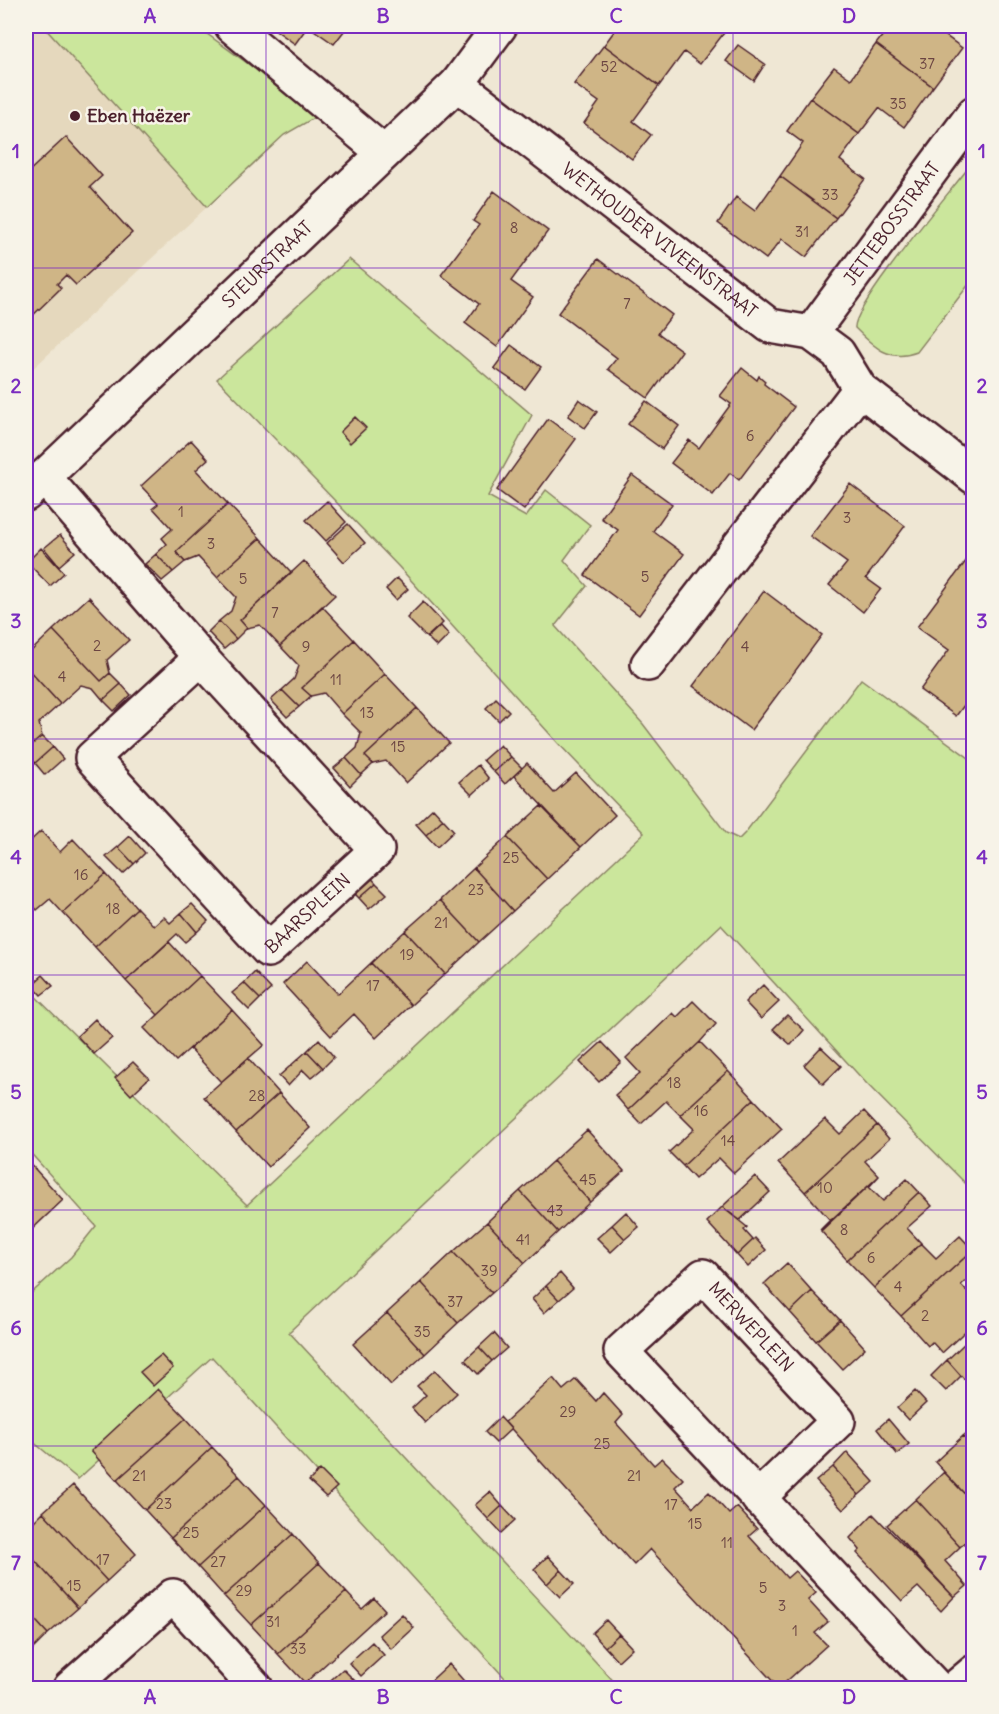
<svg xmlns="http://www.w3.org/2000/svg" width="999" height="1714" viewBox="0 0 999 1714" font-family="Delius,sans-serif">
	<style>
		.built { fill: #e5d8bd }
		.green { fill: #cbe69c; stroke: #8a8264; stroke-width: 1.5 }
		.building { fill: #cfb586; stroke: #4a1f2b; stroke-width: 1.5 }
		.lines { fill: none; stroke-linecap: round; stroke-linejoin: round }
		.minor-casing { stroke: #4a1f2b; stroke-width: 38 }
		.minor { stroke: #f7f3e8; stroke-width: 33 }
		.grid { fill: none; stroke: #7b2cbf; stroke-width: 1.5; stroke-opacity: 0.55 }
		.poi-dot { fill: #4a1f2b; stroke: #f7f3e8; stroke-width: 2 }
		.labels { text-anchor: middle; stroke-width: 5; stroke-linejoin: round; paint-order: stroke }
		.number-label { font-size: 15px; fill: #6b4442 }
		.poi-label { font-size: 18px; font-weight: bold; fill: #4a1f2b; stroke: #f7f3e8; text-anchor: start }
		.street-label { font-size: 18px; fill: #4a1f2b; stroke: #f7f3e8 }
		.neatline { fill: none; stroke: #7b2cbf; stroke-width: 2 }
		.grid-label { font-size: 20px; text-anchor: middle; font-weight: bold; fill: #7b2cbf }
	</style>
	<rect width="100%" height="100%" fill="#efe7d4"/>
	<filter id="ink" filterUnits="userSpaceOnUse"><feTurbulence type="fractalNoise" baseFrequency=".0167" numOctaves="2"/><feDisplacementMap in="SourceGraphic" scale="12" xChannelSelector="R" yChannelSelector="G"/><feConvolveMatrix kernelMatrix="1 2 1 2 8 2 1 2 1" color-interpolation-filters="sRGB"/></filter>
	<g filter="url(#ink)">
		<path class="built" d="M26 26H43L207 207 26 375Z"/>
		<path class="green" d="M43 26H196L319 115 284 135 207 207Z
			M973 162V279L917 352C889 363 873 346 855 328 852 307 955 186 973 162Z
			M349 259 532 415 488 496 526 517 546 490 590 525 564 560 587 586 555 626 643 724 726 833 739 839 745 833 861 679 973 761V1191L867 1084 721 925 289 1332 620 1688H514L212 1357 78 1479 26 1436V1298L71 1257 96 1226 26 1148V987L247 1205 644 833 558 743 399 567 217 379Z"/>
		<path class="building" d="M270 26H348L334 44 308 26 295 44Z
			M618 26H714L724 33 700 64 684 52 659 86 604 45Z
			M714 26H730L724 33Z
			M890 26H941L938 30 962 48 933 87 876 44Z
			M876 44 933 87 904 127 879 108 859 134 810 98 834 67 851 79Z
			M604 45 659 86 633 121 651 135 632 159 584 123 599 102 574 84Z
			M738 45 765 64 754 81 726 61Z
			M810 98 859 134 840 160 865 179 836 218 780 176 803 143 787 131Z
			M66 137 102 176 90 187 132 233 76 285 66 275 57 284 61 288 26 322V174Z
			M780 176 836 218 806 257 782 239 766 259 718 223 736 197 755 211Z
			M494 191 548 231 511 281 533 297 497 347 465 323 479 304 441 275 479 225 473 221Z
			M598 259 672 315 658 333 682 351 648 398 608 369 617 358 558 313Z
			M511 345 541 367 525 389 494 368Z
			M742 368 757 380 759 376 765 381 764 384 794 407 739 480 730 473 713 495 671 463 689 440 699 448 731 404 720 396Z
			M579 399 597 412 585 428 568 416Z
			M646 401 679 426 662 449 628 424Z
			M355 417 366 428 350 443 340 432Z
			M548 419 576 439 524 510 497 490Z
			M191 440 208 459 196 470 228 504 176 552 185 562 173 572 156 554 167 544 162 538 172 529 153 508 158 504 141 486Z
			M632 475 672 504 653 531 684 554 639 615 585 575 618 530 601 518Z
			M850 484 905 526 866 578 881 589 863 612 829 585 847 563 810 536Z
			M327 501 346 522 326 541 306 520Z
			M228 504 260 538 217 577 198 557 185 562 176 552Z
			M348 524 365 543 344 562 327 543Z
			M60 535 75 552 59 566 44 548Z
			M260 538 291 572 240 620 247 628 236 639 219 621 231 611 236 597 217 577Z
			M41 548 64 573 50 586 27 562Z
			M156 554 173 572 162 581 145 564Z
			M304 561 335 595 280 646 260 625 247 628 240 620Z
			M966 561 974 567V692L956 716 920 690 949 650 917 627Z
			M397 578 408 589 396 600 386 589Z
			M764 591 822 635 751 730 693 686Z
			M89 597 129 640 107 660 110 673 101 681 53 630Z
			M423 602 443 623 427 638 407 618Z
			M322 606 354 640 302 688 311 696 299 707 282 690 294 679 299 666 280 646Z
			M219 621 236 639 224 649 208 632Z
			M440 625 449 635 437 647 427 637Z
			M53 630 101 681 110 673 121 684 103 700 93 688 81 685 60 704 26 667V656Z
			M354 640 385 674 342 714 324 693 311 696 302 688Z
			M26 667 60 704 39 723 42 736 33 744 26 735Z
			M385 674 417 708 365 756 373 764 361 775 346 758 357 748 361 733 342 714Z
			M121 684 131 695 114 711 103 700Z
			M282 690 299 707 287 717 271 700Z
			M496 698 509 711 499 721 486 708Z
			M417 708 449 743 406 783 386 761 373 764 365 756Z
			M26 735 33 744 42 736 53 747 35 763 26 753Z
			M500 745 511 757 494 772 483 760Z
			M53 747 63 759 45 775 35 763Z
			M511 757 522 768 505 784 494 772Z
			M346 758 361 775 350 786 334 768Z
			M527 763 554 793 576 773 615 815 581 847 514 776Z
			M478 765 489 779 472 795 459 782Z
			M541 806 581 847 547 879 507 837Z
			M433 808 443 819 426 835 416 824Z
			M443 819 454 831 437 847 426 835Z
			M41 831 60 852 73 839 106 874 63 913 50 899 37 910 26 898V845Z
			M130 836 145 853 134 864 118 847Z
			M507 837 547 879 513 911 474 868Z
			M118 847 134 864 123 874 106 857Z
			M474 868 513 911 479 942 440 900Z
			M365 871 376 883 359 898 348 887Z
			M106 874 137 908 95 947 63 913Z
			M376 883 387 894 369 909 359 898Z
			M440 900 479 942 445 974 405 931Z
			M192 904 208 921 197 932 181 913Z
			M137 908 154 926 164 917 170 923 181 913 197 932 185 942 177 934 126 981 95 947Z
			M405 931 445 974 411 1005 371 963Z
			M169 942 200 976 158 1015 126 981Z
			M307 961 338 994 371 963 411 1005 376 1038 354 1014 331 1036 283 984Z
			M255 972 271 989 260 999 244 983Z
			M43 975 53 986 41 995 32 985Z
			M200 976 232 1010 176 1061 144 1028Z
			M244 983 260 999 249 1010 232 993Z
			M763 985 779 1002 761 1019 745 1002Z
			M693 1001 716 1024 700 1042 628 1110 615 1095 640 1073 626 1058 673 1013 677 1017Z
			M232 1010 264 1045 221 1082 190 1049Z
			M787 1015 804 1030 791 1045 773 1029Z
			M95 1019 112 1038 94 1054 77 1036Z
			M319 1039 334 1057 323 1068 307 1051Z
			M602 1042 621 1062 599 1082 580 1062Z
			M700 1042 728 1071 680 1115 666 1101 641 1124 628 1110Z
			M821 1047 841 1066 823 1084 804 1065Z
			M307 1051 323 1068 311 1078 303 1070 288 1086 279 1076Z
			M248 1058 279 1093 236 1132 204 1097Z
			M133 1062 149 1078 131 1095 115 1078Z
			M728 1071 754 1099 683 1166 669 1152 694 1129 680 1115Z
			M279 1093 310 1128 268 1167 236 1132Z
			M754 1099 782 1129 734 1173 719 1158 695 1179 683 1166Z
			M864 1111 877 1125 805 1192 778 1163 825 1119 840 1134Z
			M877 1125 889 1139 865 1161 879 1176 820 1230 830 1220 805 1192Z
			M587 1130 624 1171 590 1202 553 1161Z
			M26 1159 63 1200 28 1233 26 1230Z
			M553 1161 590 1202 558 1232 520 1191Z
			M755 1176 770 1192 740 1220 722 1207Z
			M879 1176 869 1187 883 1201 907 1179 919 1192 847 1260 821 1231Z
			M520 1191 558 1232 525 1263 487 1222Z
			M919 1192 932 1206 907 1228 921 1243 874 1288 847 1260Z
			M722 1207 747 1227 744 1230 753 1240 737 1255 707 1222Z
			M626 1212 639 1227 625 1239 612 1225Z
			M487 1222 525 1263 492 1293 453 1252Z
			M612 1225 625 1239 611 1252 597 1238Z
			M960 1236 973 1250 901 1316 874 1288 921 1243 936 1258Z
			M755 1238 766 1250 748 1267 737 1255Z
			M973 1250 974 1274 961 1285 974 1299 970 1307 974 1310V1323L942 1353 932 1342 928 1346 901 1316Z
			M453 1252 492 1293 458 1323 421 1282Z
			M787 1263 812 1291 790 1312 764 1284Z
			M560 1273 573 1288 559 1300 546 1286Z
			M421 1282 458 1323 425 1354 387 1313Z
			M546 1286 559 1300 544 1313 532 1299Z
			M812 1291 840 1320 816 1341 790 1312Z
			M387 1313 425 1354 391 1385 353 1344Z
			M840 1320 865 1348 842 1369 816 1341Z
			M494 1333 507 1348 492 1361 479 1347Z
			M966 1342 974 1350V1370L964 1379 947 1360Z
			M479 1347 492 1361 478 1374 465 1360Z
			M161 1355 173 1368 153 1386 140 1372Z
			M947 1360 961 1376 946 1391 931 1376Z
			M435 1370 457 1393 425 1423 412 1408 426 1395 417 1386Z
			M553 1378 563 1390 576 1379 596 1401 603 1393 623 1415 616 1423 654 1465 662 1458 683 1479 675 1487 693 1507 709 1492 729 1514 737 1507 757 1529 749 1536 787 1578 795 1571 816 1593 808 1600 828 1622 815 1633 827 1645 779 1688 650 1549 634 1565 505 1422Z
			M158 1389 186 1418 117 1480 91 1451Z
			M915 1391 926 1403 908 1420 897 1408Z
			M500 1417 511 1429 496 1443 485 1432Z
			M186 1418 212 1447 145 1510 117 1480Z
			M888 1419 909 1444 897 1454 877 1429Z
			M974 1427V1446L963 1436Z
			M963 1436 974 1446V1504L935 1462Z
			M212 1447 239 1476 171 1538 145 1510Z
			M847 1452 874 1482 859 1495 833 1467Z
			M833 1467 859 1495 843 1510 816 1481Z
			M320 1470 337 1487 326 1497 309 1481Z
			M944 1472 974 1504V1534L960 1547 916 1499Z
			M239 1476 266 1505 198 1567 171 1538Z
			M73 1485 136 1554 107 1581 43 1512Z
			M490 1492 502 1506 488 1519 475 1505Z
			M916 1499 960 1547 945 1561 967 1586 954 1597 887 1525Z
			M266 1505 293 1534 224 1596 198 1567Z
			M502 1506 515 1520 501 1533 488 1519Z
			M43 1512 107 1581 78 1608 26 1551V1529Z
			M873 1514 954 1597 941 1611 918 1587 902 1601 857 1553 860 1550 850 1538Z
			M293 1534 319 1563 251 1625 224 1596Z
			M26 1551 78 1608 48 1634 26 1610Z
			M548 1556 561 1570 547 1584 534 1569Z
			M319 1563 346 1592 278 1654 251 1625Z
			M561 1570 574 1584 560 1597 547 1584Z
			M346 1592 362 1609 374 1598 385 1610 305 1683 278 1654Z
			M26 1610 48 1634 26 1656Z
			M402 1614 414 1628 391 1649 379 1635Z
			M606 1620 619 1634 605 1647 592 1633Z
			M619 1634 632 1648 618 1661 605 1647Z
			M372 1642 384 1655 361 1676 349 1663Z
			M449 1664 470 1688H423Z
			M343 1669 355 1681 346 1688H322Z"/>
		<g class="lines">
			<defs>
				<g id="minor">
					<path d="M232 26 384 153"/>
					<path id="s1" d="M457 84 770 326 811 333 838 353 860 389 974 477"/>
					<path id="s2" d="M811 333 974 113"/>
					<path id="s3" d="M44 477 201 658 92 758 268 950 377 850 201 658"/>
					<path id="s4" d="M26 494 457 84 500 26"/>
					<path d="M648 664 860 389"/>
					<path d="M758 1498 838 1421 703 1276 621 1351 937 1688"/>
					<path d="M70 1688 173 1596 256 1688"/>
					<path d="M955 1688 974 1672"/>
				</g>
			</defs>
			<use href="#minor" class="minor-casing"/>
			<use href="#minor" class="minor"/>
		</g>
	</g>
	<path class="grid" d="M266 26V1688M500 26V1688M733 26V1688M26 268H974M26 504H974M26 739H974M26 975H974M26 1210H974M26 1446H974"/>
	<circle class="poi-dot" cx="75" cy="116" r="6"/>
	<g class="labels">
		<g class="number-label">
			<text x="927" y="69">37</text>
			<text x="609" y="72">52</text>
			<text x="898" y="109">35</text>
			<text x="830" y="200">33</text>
			<text x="514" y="233">8</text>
			<text x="802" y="237">31</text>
			<text x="627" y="309">7</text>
			<text x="750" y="441">6</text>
			<text x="181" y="517">1</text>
			<text x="847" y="523">3</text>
			<text x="211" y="549">3</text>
			<text x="645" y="582">5</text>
			<text x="243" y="584">5</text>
			<text x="275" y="618">7</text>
			<text x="97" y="651">2</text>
			<text x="306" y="652">9</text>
			<text x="745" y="652">4</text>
			<text x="62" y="682">4</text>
			<text x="336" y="685">11</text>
			<text x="367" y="718">13</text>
			<text x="398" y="752">15</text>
			<text x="511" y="863">25</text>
			<text x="81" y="880">16</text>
			<text x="476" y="895">23</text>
			<text x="113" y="914">18</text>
			<text x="441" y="928">21</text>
			<text x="407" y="960">19</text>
			<text x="373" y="991">17</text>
			<text x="674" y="1088">18</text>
			<text x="257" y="1101">28</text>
			<text x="701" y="1116">16</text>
			<text x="728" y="1146">14</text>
			<text x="588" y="1185">45</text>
			<text x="825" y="1193">10</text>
			<text x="555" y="1216">43</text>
			<text x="844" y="1235">8</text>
			<text x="523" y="1245">41</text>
			<text x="871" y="1263">6</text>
			<text x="489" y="1276">39</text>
			<text x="898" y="1292">4</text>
			<text x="455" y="1307">37</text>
			<text x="925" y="1321">2</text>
			<text x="422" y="1337">35</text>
			<text x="568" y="1417">29</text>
			<text x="602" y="1449">25</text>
			<text x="139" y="1481">21</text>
			<text x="634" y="1481">21</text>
			<text x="164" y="1509">23</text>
			<text x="671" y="1510">17</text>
			<text x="695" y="1529">15</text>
			<text x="191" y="1538">25</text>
			<text x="727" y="1548">11</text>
			<text x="103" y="1565">17</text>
			<text x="218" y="1567">27</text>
			<text x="74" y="1591">15</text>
			<text x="763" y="1593">5</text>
			<text x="244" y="1596">29</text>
			<text x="782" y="1611">3</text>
			<text x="273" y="1627">31</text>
			<text x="795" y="1636">1</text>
			<text x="298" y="1654">33</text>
		</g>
		<g class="poi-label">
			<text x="87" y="122">Eben Haëzer</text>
		</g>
		<g class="street-label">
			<text dy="6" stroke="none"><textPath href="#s2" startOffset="136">JETTEBOSSTRAAT</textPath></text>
			<text dy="6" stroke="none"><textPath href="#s1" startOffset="256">WETHOUDER VIVEENSTRAAT</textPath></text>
			<text dy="6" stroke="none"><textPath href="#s4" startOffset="333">STEURSTRAAT</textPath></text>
			<text dy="6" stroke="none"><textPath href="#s3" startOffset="702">BAARSPLEIN</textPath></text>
			<text transform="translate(751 1327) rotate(47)" y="6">MERWEPLEIN</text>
		</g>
	</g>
	<rect width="999" height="1714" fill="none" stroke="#f7f3e8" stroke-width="66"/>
	<rect x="33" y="33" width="933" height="1648" class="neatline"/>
	<g class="grid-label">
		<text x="150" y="23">A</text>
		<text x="383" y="23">B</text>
		<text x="616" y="23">C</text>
		<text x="849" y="23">D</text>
		<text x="16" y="158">1</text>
		<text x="982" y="158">1</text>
		<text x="16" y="393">2</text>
		<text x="982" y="393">2</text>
		<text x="16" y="628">3</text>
		<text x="982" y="628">3</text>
		<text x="16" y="864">4</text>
		<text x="982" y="864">4</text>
		<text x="16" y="1099">5</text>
		<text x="982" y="1099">5</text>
		<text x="16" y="1335">6</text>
		<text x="982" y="1335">6</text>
		<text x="16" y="1570">7</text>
		<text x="982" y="1570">7</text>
		<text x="150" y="1704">A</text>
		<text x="383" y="1704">B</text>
		<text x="616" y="1704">C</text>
		<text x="849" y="1704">D</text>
	</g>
</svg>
